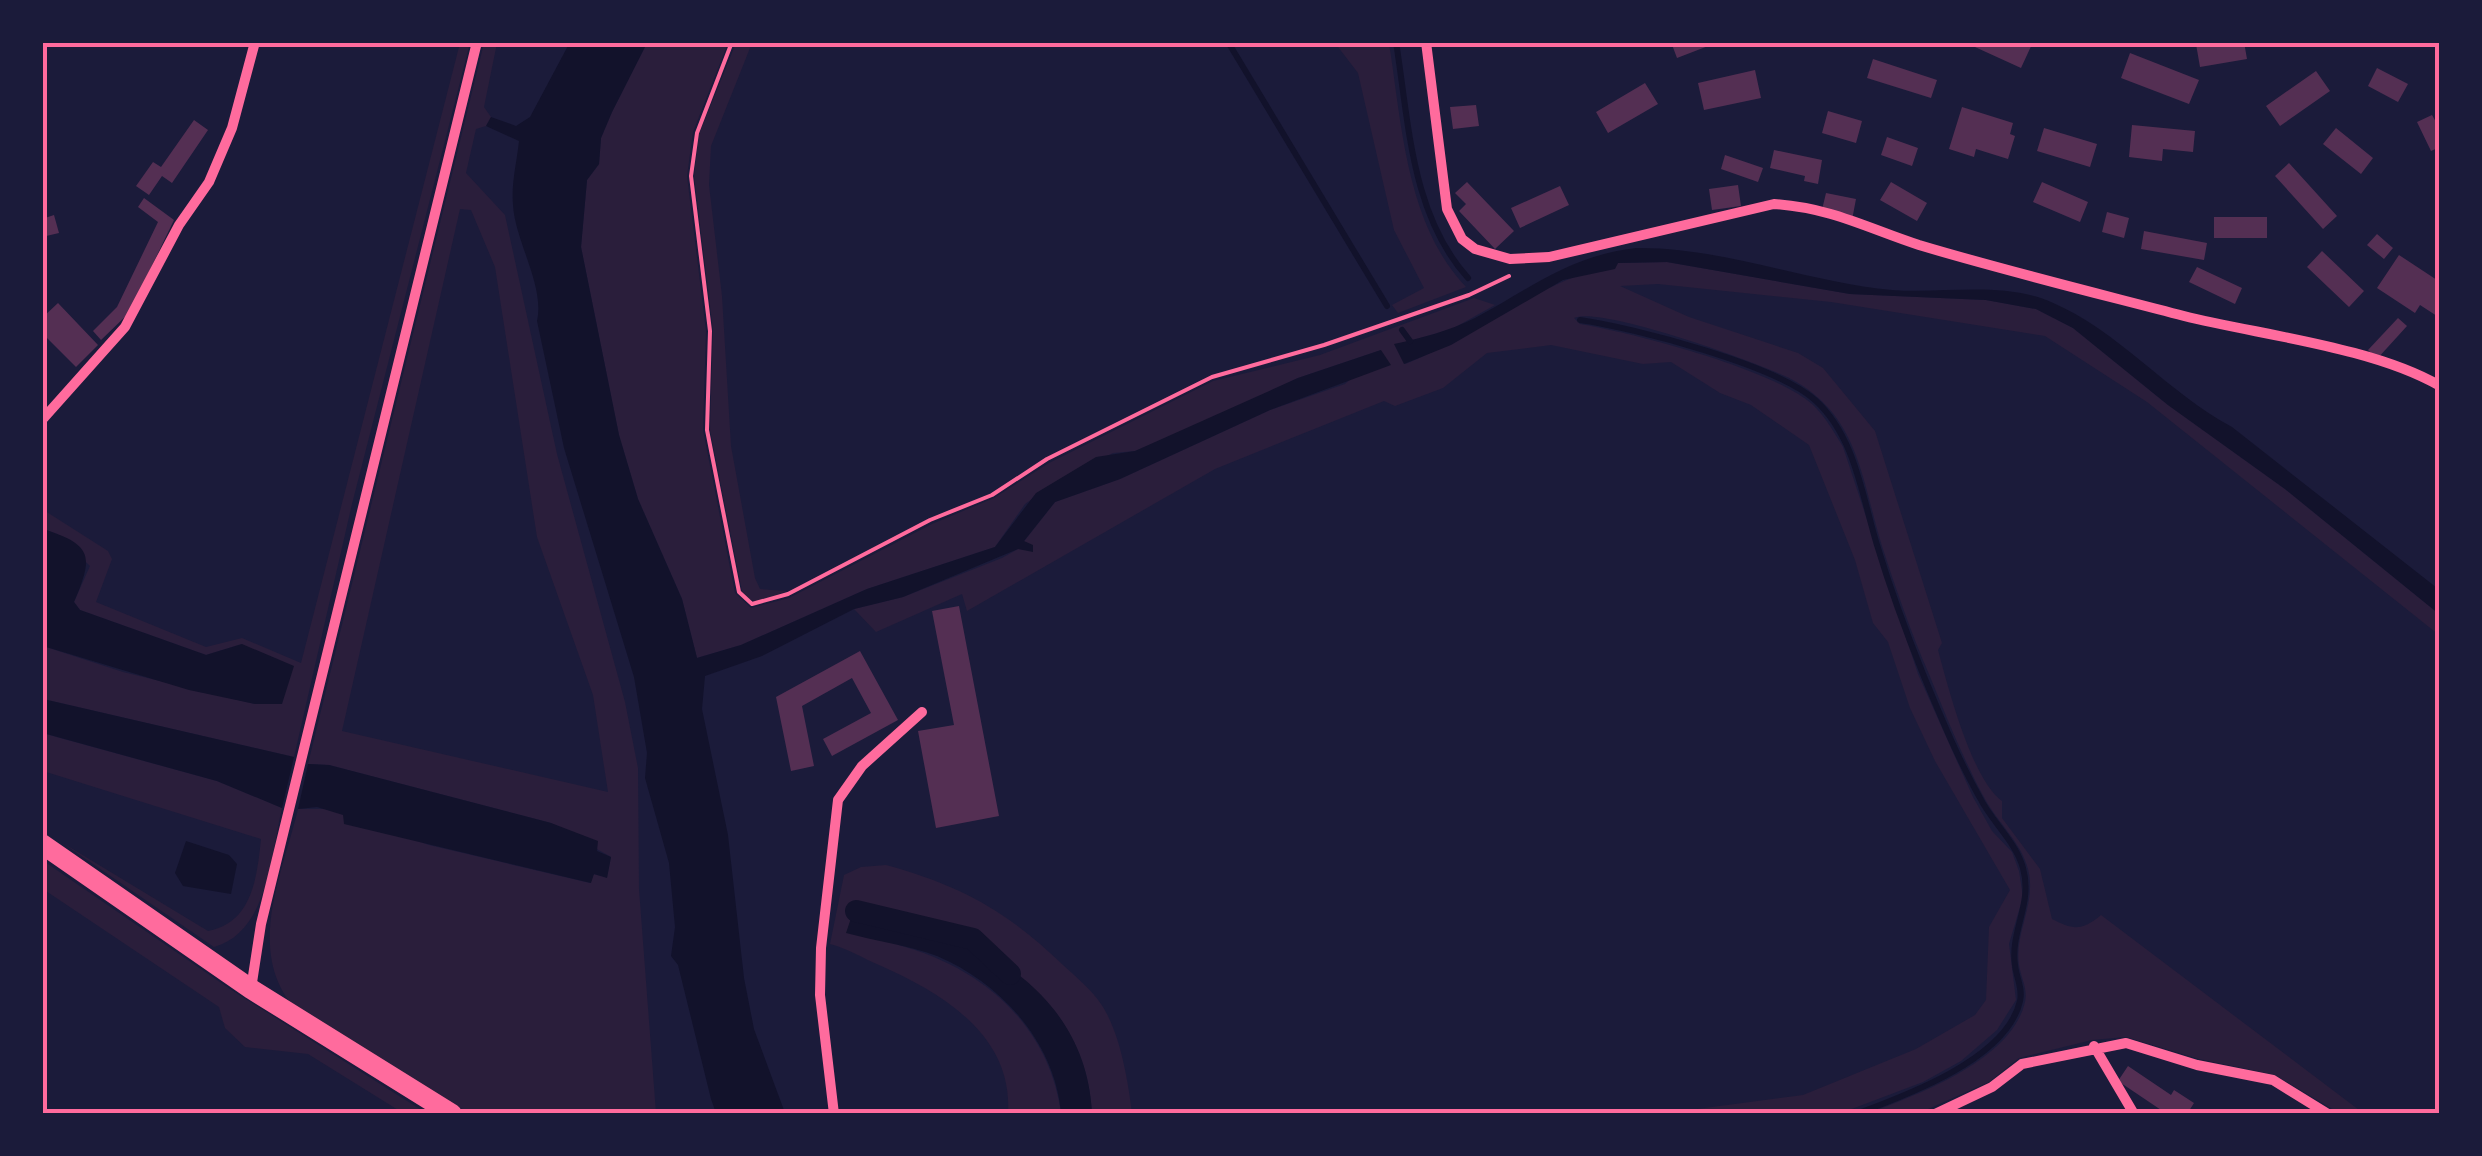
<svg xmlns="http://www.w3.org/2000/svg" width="2482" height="1156" viewBox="0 0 2482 1156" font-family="'Exo 2',sans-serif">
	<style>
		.green { fill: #2a1e3b; fill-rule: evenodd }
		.water { fill: #12122b }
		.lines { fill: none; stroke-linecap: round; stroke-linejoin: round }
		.stream { stroke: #12122b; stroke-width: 6 }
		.canal { stroke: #12122b; stroke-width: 22 }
		.building { fill: #542f53 }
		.path { stroke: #ff6b9d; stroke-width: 4 }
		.minor { stroke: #ff6b9d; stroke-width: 10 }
		.primary { stroke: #ff6b9d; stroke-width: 20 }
		.neatline { fill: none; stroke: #ff6b9d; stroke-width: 4 }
	</style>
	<rect width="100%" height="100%" fill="#1b1b3a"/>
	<path class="green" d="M460 43H470L352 504 294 757 43 699V646L123 672 255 704 242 644 206 655 80 610 74 602 90 566 57 534 43 529 42 509 108 551 112 559 96 602 206 647 242 638 301 663Z
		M484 43H497L484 107 491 117 486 126 476 129 466 173 505 215 557 454 625 702 638 768 639 889 656 1113H469L297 1011C244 953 282 876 298 809H330L429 845 590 883 593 874 607 877 611 857 551 823 329 765 308 764ZM460 209 471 210 495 267 537 537 593 695 608 792 342 731Z
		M647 43H728L693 132 687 176 706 331 703 430 735 593 751 608 789 598 932 524 994 498 1049 463 1213 381 1320 355 1474 298 1495 305 1452 329 1395 345 1405 364C1466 342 1558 268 1614 269L1618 263 1667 262 1850 294 1986 300 2036 309 2073 328 2168 405 2285 489 2439 614V635L2147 402 2045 336 1831 302 1658 284 1620 286 1689 317 1798 353 1823 368 1875 431 1942 643 1938 650C1948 687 1972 780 2002 801V818L2040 869 2052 919C2073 930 2082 931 2101 915L2363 1113H2339L2275 1075 2199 1059 2126 1037 2092 1040 2019 1058 1989 1082 1919 1113H1869C1917 1095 2012 1060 2025 1002 2028 989 2021 978 2019 965 2014 932 2037 904 2028 869 2021 842 1998 823 1985 799 1963 759 1946 716 1929 674 1911 633 1896 589 1882 546 1868 502 1862 449 1832 412 1821 399 1807 387 1791 379 1759 363 1602 306 1574 318L1580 324C1634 333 1772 369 1812 404 1825 416 1834 432 1843 447L1918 674 1973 797 1992 831 2012 852 2019 871 2023 897 2009 944 2016 1000 1997 1030 1961 1061 1923 1082 1841 1113H1667L1803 1095 1916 1049 1975 1015 1986 1000 1989 927 2010 890 1935 761 1910 708 1888 642 1873 623 1855 560 1809 445 1751 405 1720 393 1671 362 1643 364 1551 345 1487 353 1443 388 1395 406 1384 401 1215 469 967 611 962 594 876 632 854 609 903 597 1002 558 1018 549 1055 502 1120 479 1270 410 1345 384 1381 350 1298 378 1196 427 1135 451 1113 453 1059 480 1025 504 995 547 867 589 741 645 697 658 682 599 638 499 619 435 581 247 587 180 599 164 601 138 612 112Z
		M736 43H752L711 146 709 185 722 296 731 446 755 578 760 589 787 591 758 602 746 598 742 591 710 430 713 330 694 176 699 134Z
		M1335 43H1389C1402 125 1406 224 1466 287L1398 313 1392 305 1424 288 1394 230 1358 73Z
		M42 733 217 781 282 808C271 855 268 932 214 947L61 842 208 931C253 923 257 876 261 839L43 771Z
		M42 860 230 989 426 1113H403L308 1054 245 1047 225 1028 219 1007 43 889Z
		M886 865C962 886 1007 911 1063 965 1076 977 1091 989 1101 1004 1120 1032 1128 1080 1132 1113H1092C1086 996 983 938 881 914L898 945C982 967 1049 1025 1061 1113H1008C1013 1035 942 993 879 965 862 958 849 949 830 944L844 875 861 867Z"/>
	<path class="water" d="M570 42 647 43 612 112 601 138 599 164 587 180 581 247 619 435 638 499 682 599 697 658 741 645 867 589 995 547 1036 493 1096 457 1135 451 1298 378 1381 350 1391 365 1270 410 1120 479 1055 502 1024 541 1033 545V552L1018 549 903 597 854 609 762 656 705 676 702 709 728 835 744 978 754 1029 785 1113H716L711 1099 678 965 671 956 675 927 669 863 645 778 647 753 634 677 564 448 537 321C545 286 515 241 513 205 511 184 517 161 519 141L486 126 491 117 516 126 530 117Z
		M1636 248C1723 247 1806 282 1892 290 1944 294 2002 281 2051 302 2118 330 2168 393 2232 427L2437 588 2439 614 2285 489 2168 405 2073 328 2036 309 1986 300 1850 294 1667 262 1618 263 1615 269 1563 280 1451 345 1404 364 1394 344C1422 338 1449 331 1475 318 1532 288 1568 256 1636 248Z
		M43 529C94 545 93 557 74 602L80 610 206 655 242 644 294 666 282 704H255L189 690 43 646Z
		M43 699 294 757 282 808 217 781 43 733Z
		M308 764 329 765 551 823 598 841 597 851 611 857 607 878 594 874 591 883 344 824 343 815 317 807 298 809Z
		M186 841 229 855 237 864 231 894 183 886 175 873Z
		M881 914C984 938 1086 995 1092 1113H1061C1055 1043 1001 983 937 956 908 945 875 941 846 933L851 918 867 922 870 915Z"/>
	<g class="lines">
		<path class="stream" d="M1228 42 1387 306
			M1396 42C1409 123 1411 215 1468 278
			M1580 320C1635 328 1776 365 1815 400 1855 436 1862 496 1877 545 1890 588 1906 632 1923 674 1940 715 1958 759 1980 798 1992 822 2016 842 2023 868 2033 904 2010 931 2015 965 2016 977 2023 988 2020 1001 2007 1059 1905 1096 1856 1114
			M1402 330 1410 341"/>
		<path class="canal" d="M856 911 973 939 1010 974"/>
	</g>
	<path class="building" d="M1671 42H1716V43L1677 58Z
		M1964 42H2033L2021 68Z
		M2244 42 2247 59 2200 67 2196 44Z
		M2130 53 2199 80 2189 104 2121 78Z
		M1873 59 1937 80 1931 98 1867 78Z
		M2377 68 2408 84 2398 102 2368 86Z
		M1755 70 1761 98 1704 110 1698 83Z
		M2316 71 2330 91 2280 126 2266 106Z
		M1645 83 1658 104 1608 133 1596 112Z
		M1476 105 1479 126 1453 129 1450 107Z
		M1962 107 2013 123 2010 134 2015 136 2008 159 1976 149 1974 157 1949 149Z
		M1828 111 1862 121 1856 143 1822 133Z
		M2432 115 2440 129V147L2431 151 2417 122Z
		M194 120 208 130 172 183 162 176 149 195 136 186 153 162 161 167Z
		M2132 125 2195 131 2193 152 2163 149 2162 161 2129 157Z
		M2044 128 2097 144 2090 167 2037 151Z
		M2336 128 2373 158 2361 174 2323 144Z
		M1887 137 1918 148 1912 166 1881 155Z
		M1774 150 1822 160 1818 184 1804 181 1805 176 1770 168Z
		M1725 155 1763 168 1758 182 1721 169Z
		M2289 163 2337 216 2323 229 2275 176Z
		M1467 182 1514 231 1495 249 1459 211 1466 204 1455 193Z
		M1891 182 1927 203 1917 221 1880 200Z
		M2042 182 2088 202 2080 222 2033 202Z
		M1738 185 1741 206 1712 210 1709 189Z
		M1560 186 1569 205 1520 228 1511 208Z
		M1826 193 1856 199 1852 220 1821 214Z
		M144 198 174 220 129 313 101 340 93 331 117 307 158 222 138 207Z
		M2107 212 2129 218 2124 238 2102 232Z
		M54 215 59 233 42 237V219Z
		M2214 217H2267V238H2214Z
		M2144 231 2207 243 2204 260 2141 249Z
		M2377 234 2393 248 2384 259 2367 245Z
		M2322 251 2364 291 2349 307 2307 267Z
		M2399 255 2440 282V318L2420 305 2415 313 2377 288Z
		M2197 267 2242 288 2235 304 2189 282Z
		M58 303 98 345 76 367 42 333V318Z
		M2398 318 2407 326 2377 359 2368 350Z
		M959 606 999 816 936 828 918 731 954 725 932 611Z
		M860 651 898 720 832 756 823 739 871 713 852 678 802 706 814 766 791 771 776 697Z
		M2128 1066 2171 1095 2174 1090 2194 1103 2187 1114H2167L2118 1081Z"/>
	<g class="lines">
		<path class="path" d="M732 42 697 133 691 176 710 331 707 430 739 592 752 604 788 594 930 520 992 495 1047 459 1212 377 1324 345 1469 295 1509 276"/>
		<path class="minor" d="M1426 42 1447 209 1462 239 1475 249 1510 259 1549 257 1774 204C1832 208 1867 228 1919 245 2006 271 2096 293 2184 316 2260 335 2373 347 2440 386
			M42 420 125 327 179 225 209 182 232 128 255 42
			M251 989 261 924 477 42
			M2094 1046 2134 1114
			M834 1114 820 995 821 948 838 800 862 766 922 712
			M1935 1114 1992 1087 2022 1064 2126 1043 2197 1065 2273 1080 2328 1114"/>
		<path class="primary" d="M42 844 251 989 452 1114"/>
	</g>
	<rect width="2482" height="1156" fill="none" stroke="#1b1b3a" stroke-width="90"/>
	<rect x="45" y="45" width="2392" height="1066" class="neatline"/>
</svg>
